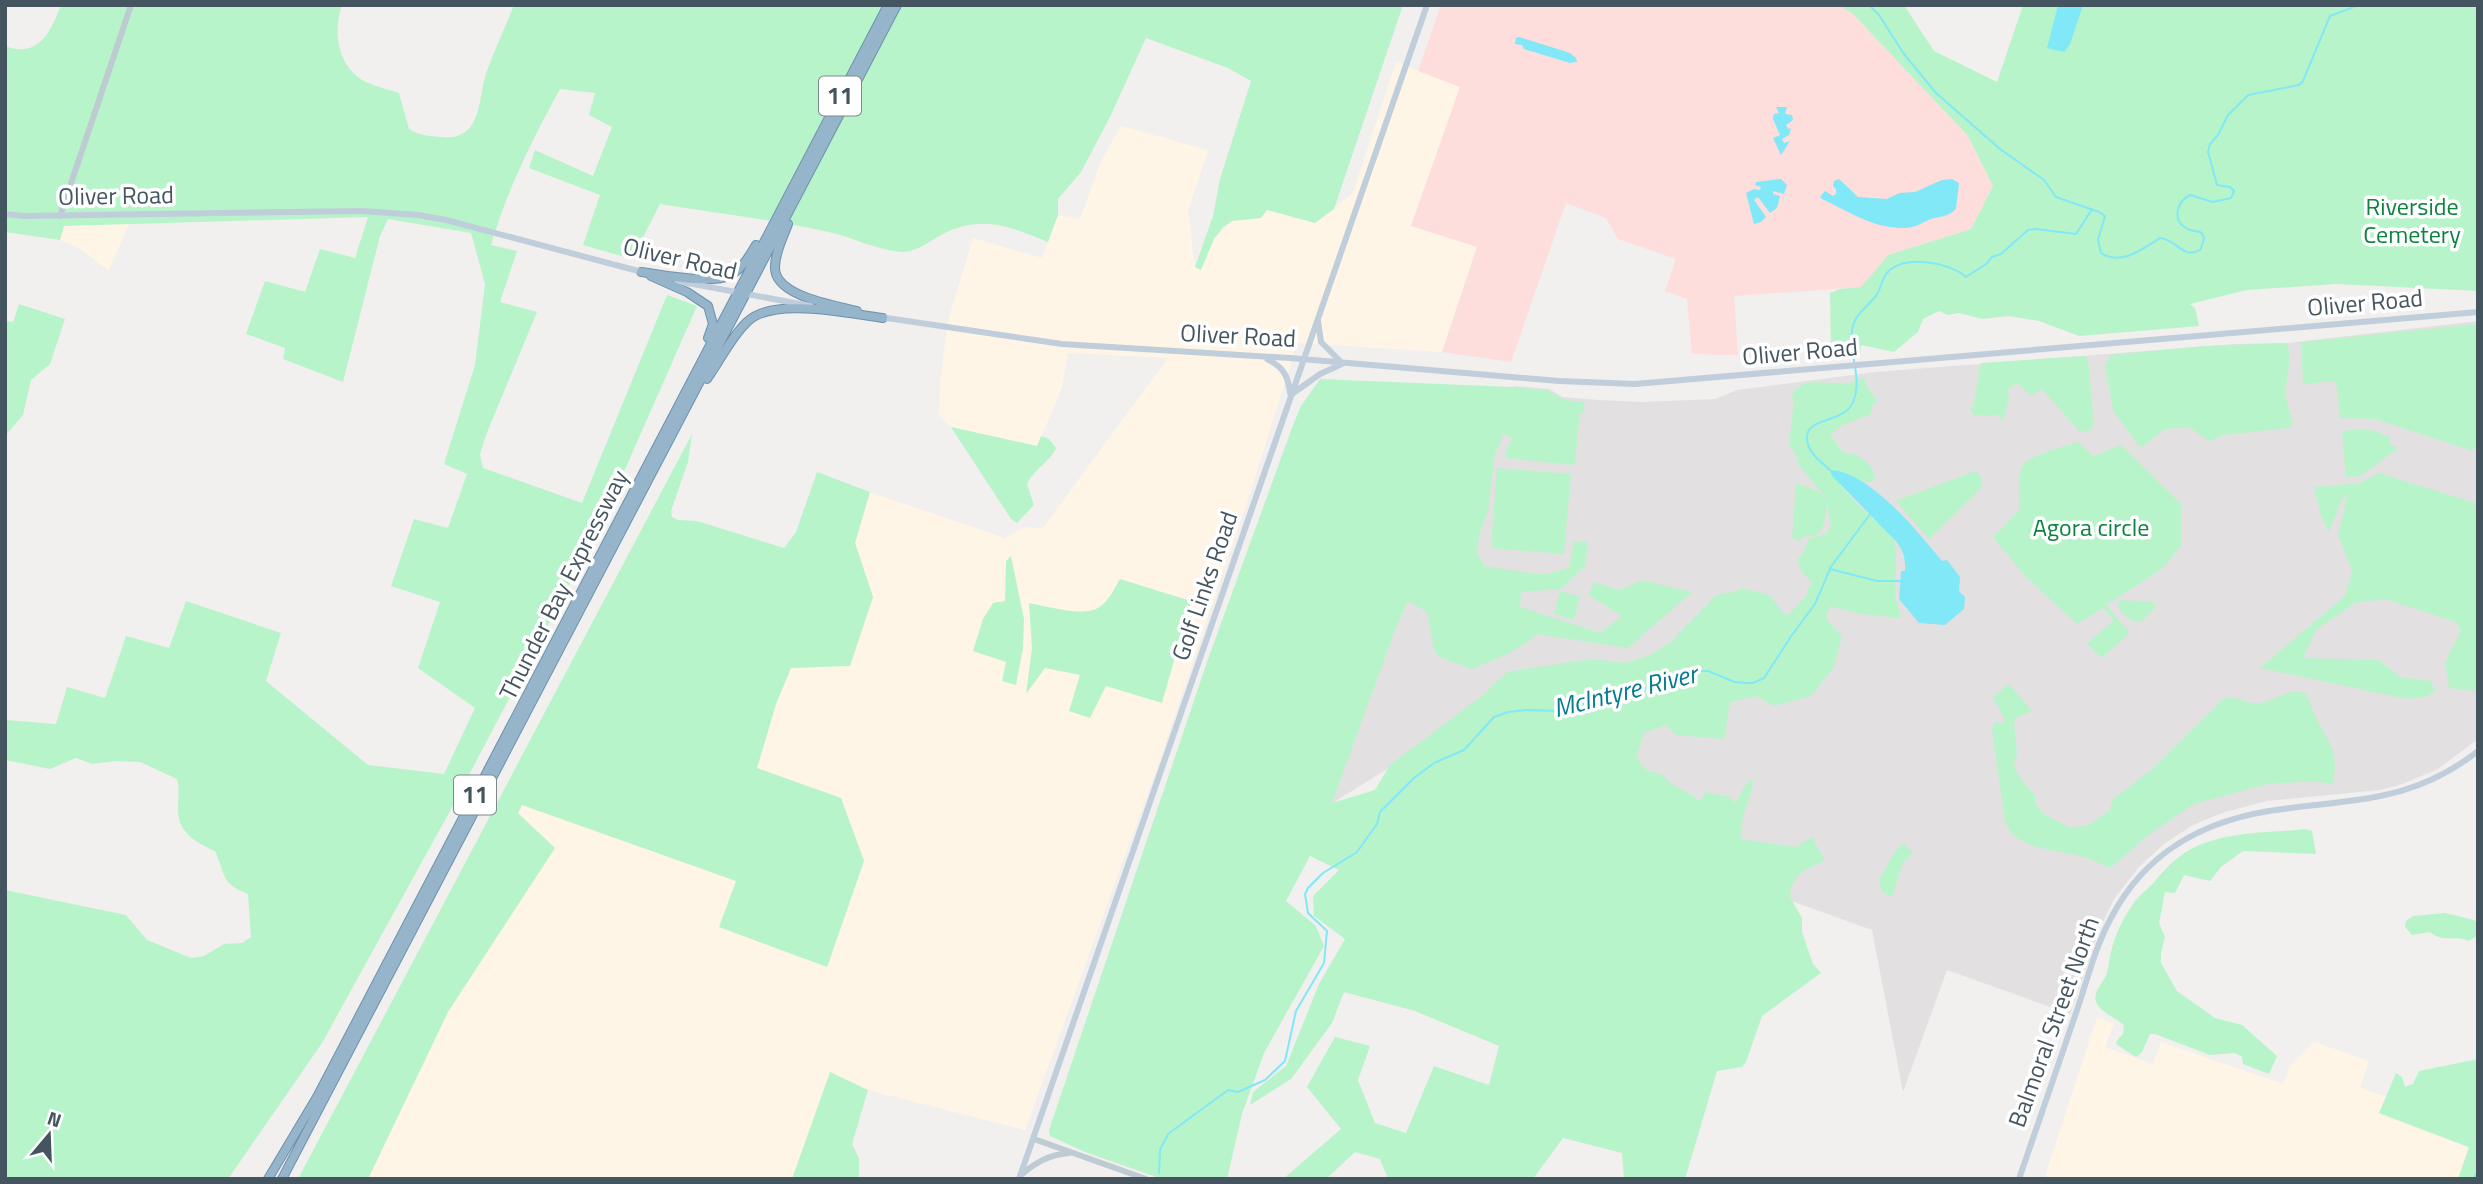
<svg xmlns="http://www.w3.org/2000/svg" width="2483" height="1184" viewBox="0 0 2483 1184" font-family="'Titillium Web',sans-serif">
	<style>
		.commercial { fill: #fef5e7 }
		.education { fill: #e3e0e1 }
		.medical { fill: #fedddd }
		.green { fill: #b8f4ca }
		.water { fill: #80e8f6 }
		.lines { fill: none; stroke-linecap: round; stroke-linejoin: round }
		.stream { stroke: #80e8f6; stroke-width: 2 }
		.trunk-casing { stroke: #6c92af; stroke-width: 10 }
		.tertiary { stroke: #becbd3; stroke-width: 6 }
		.secondary { stroke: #bfceda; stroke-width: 6 }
		.trunk { stroke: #96b4ca; stroke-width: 8 }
		.labels { text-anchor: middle; stroke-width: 7; stroke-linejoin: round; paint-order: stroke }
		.shield { fill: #fff; stroke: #7d888f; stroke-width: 2 }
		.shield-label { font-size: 23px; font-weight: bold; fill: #45555f }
		.street-label { font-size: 24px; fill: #45555f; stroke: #fff }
		.park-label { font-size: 24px; fill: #0c833e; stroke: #fff }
		.water-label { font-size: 26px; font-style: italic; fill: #047c8d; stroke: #fff }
	</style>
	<rect width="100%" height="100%" fill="#f2efef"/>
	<path class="commercial" d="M1396 62 1460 87 1411 225 1477 247 1442 352 1297 343 1249 497 1158 765 1025 1130 868 1090 831 1072 792 1179H368L448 1012 522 805 736 881 719 927 828 967 864 860 841 798 757 769 776 704 791 668 873 597 855 543 870 492 1005 538 1024 527 1042 529 1168 358 1068 353 1062 387 1037 447 951 427 939 416 940 382 948 321 973 238 1042 258 1058 215 1080 219 1101 161 1121 126 1208 150 1188 211 1195 267 1201 270 1214 239 1232 221 1261 218 1267 210 1315 223 1353 193Z
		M129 223 109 271 77 247 60 240 64 226Z
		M2097 1017 2114 1023 2105 1047 2153 1064 2161 1042 2283 1084 2290 1066 2314 1042 2369 1061 2360 1087 2386 1097 2379 1114 2469 1148 2458 1179H2044Z"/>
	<path class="education" d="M2478 321V739L2438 769 2400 785 2379 790 2267 801 2222 813 2193 825 2164 844 2139 867 2114 899 2100 928 2070 1014 1947 970 1903 1092 1872 930 1400 761 1331 804 1392 637 1408 601 1514 386 1549 389 1563 397 1599 400 1642 402 1715 399 1737 390 1875 372 2235 344 2287 343Z"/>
	<path class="medical" d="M1441 5H1837L1852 13 1968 136 1993 186 1971 229 1888 255 1861 287 1734 296 1738 355 1692 354 1687 299 1665 291 1676 259 1618 239 1606 218 1566 203 1511 362 1442 352 1477 247 1411 226 1460 87 1418 71Z"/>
	<path class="green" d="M61 5H342C333 31 337 64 362 80 373 86 387 89 399 93L409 129C419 135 428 136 440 137 484 142 477 98 487 71 495 49 505 27 514 5H1403L1334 209 1315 223 1267 210 1261 218 1232 221 1223 227 1214 239 1201 270 1195 267 1213 216 1220 179 1251 81 1228 68 1146 38 1110 117 1081 172 1058 199V215L1048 242C1009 226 981 214 941 235 928 242 917 252 902 252 874 250 851 236 824 231 770 219 714 213 660 204L634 255 625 257 583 245 600 195 529 168 535 150 593 176 612 127 589 115 595 93 560 89C533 138 507 190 491 245L517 251 500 302 537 312 486 435 480 454 483 468 582 503 667 295 697 306 600 526 450 811 322 1043 228 1179H9L5 1176V890L126 915 147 940 191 958 204 956 224 944 242 943 251 937 248 894C220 883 226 875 215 851 195 842 177 832 178 807 178 796 180 790 177 779L140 762 115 761 92 764 76 758 50 769 5 760V720L56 724 67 687 105 698 126 636 169 648 186 601 281 633 266 681 368 765 444 774 475 708 418 668 440 602 391 586 414 519 448 528 467 474 444 464 475 365 485 284 471 233 388 219 380 236 343 382 283 359 285 348 246 334 265 281 305 292 320 249 355 258 368 217 64 226 60 240 5 232V46C38 59 51 32 61 5Z
		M1837 5H1904L1934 51 1997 82 2023 5H2478V291L2337 284 2247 290 2190 304 2195 308 2199 326 2079 336 2039 321 2008 316 1982 319 1959 313 1948 315 1939 311 1923 319 1918 332 1894 352 1861 345 1860 355 1831 359 1830 293 1840 289 1861 287 1888 255 1971 229 1993 186 1968 136 1852 13Z
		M19 304 65 319 50 364 31 380 23 415 5 436V321L13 322Z
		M2478 324V439L2473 451 2375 419 2340 418 2336 381 2303 384 2301 342Z
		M2287 343C2293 359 2285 378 2286 395 2287 406 2291 414 2293 423L2289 428 2224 435 2209 441 2189 427 2165 429 2142 447 2137 444 2113 410 2105 366 2110 355 2205 346Z
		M2085 356 2088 360 2094 422C2092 431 2087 434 2078 430L2042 389 2031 396 2017 383 2008 390 2009 398 2003 421 1997 414 1993 416 1974 415 1969 408H1973L1981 363Z
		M1864 377 1866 385 1877 400 1872 406 1871 414 1840 426 1830 435 1843 452 1858 455 1870 465 1876 479 1868 482 1840 485 1863 510 1894 536 1896 555 1895 595 1901 618 1861 614 1830 606 1826 619 1842 636 1834 667 1811 696 1773 706 1757 696 1730 702 1724 739 1676 735 1666 725 1644 733 1637 755 1640 764 1648 771 1662 774 1673 785 1694 796 1696 800H1701L1706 792 1730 797 1735 803 1748 781 1751 780 1753 783C1750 805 1740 812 1741 839L1796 847 1812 837 1825 860 1800 873 1791 886 1790 897 1802 918V932L1813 964 1821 973 1762 1016 1746 1062 1742 1067 1717 1071 1685 1179H1624L1622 1153 1563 1138 1533 1179H1388L1380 1159 1355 1152 1326 1179H1283L1341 1129 1307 1087 1335 1037 1370 1046 1358 1080 1375 1123 1406 1133 1434 1066 1489 1085 1499 1046 1415 1011 1344 992 1332 1023 1291 1079 1250 1105 1253 1092 1286 1066 1319 984 1345 939 1314 916 1313 896 1339 870 1310 856 1286 901 1316 926 1324 946 1264 1053 1242 1114 1227 1179H1162L1085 1152 1050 1136 1049 1130 1207 662 1293 425 1301 406 1320 379 1513 387 1547 390 1565 400 1583 402 1585 411 1580 413 1575 462 1573 465 1506 458V451L1512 438 1502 433V440L1495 453 1488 511 1479 535 1477 557 1481 558 1484 566 1536 574H1547L1569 568 1574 541 1588 542 1585 566 1561 589 1521 592 1520 607 1600 633 1622 616 1588 595 1595 582 1619 590 1642 580 1692 592 1628 648 1537 634C1518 651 1495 659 1472 669L1439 657 1434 650 1427 612 1408 601 1394 633 1332 803 1375 790 1390 765 1483 695 1507 672 1591 659 1626 663 1650 655 1672 641 1716 595 1734 592 1742 588 1770 595 1783 613 1788 615 1806 596 1808 588 1813 583C1804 575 1798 570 1798 558L1802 555 1808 540 1827 533 1831 526 1827 504C1825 518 1826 529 1813 537L1807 535 1799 541 1792 538 1796 483 1813 489 1826 498 1798 464 1795 452 1789 445 1794 400 1791 395C1804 374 1828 386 1848 383 1854 382 1859 379 1864 377Z
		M951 427 1037 446 1041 436 1049 439 1056 448C1051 461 1034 469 1027 484L1034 505 1017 523 1011 519Z
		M2358 429 2372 430 2390 437 2389 444 2398 448 2361 476 2346 477 2342 434 2344 431Z
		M692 434 688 462 671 511 672 517 678 520 697 521 784 548 796 532 817 472 870 492 855 543 873 597 850 666 791 668 776 704 757 768 841 798 864 861 827 967 719 927 736 881 522 805 518 813 555 848 448 1012 368 1179H298Z
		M2078 442 2093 456 2121 445 2181 504V546L2162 569 2106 605 2129 632 2128 635 2101 658 2087 643 2114 621 2103 608 2077 624 2025 576 1993 537 2019 510C2020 498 2016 474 2024 464 2031 455 2066 446 2078 442Z
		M1497 468 1571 474 1564 554 1491 548Z
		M1975 471 1982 478 1981 488 1929 539 1896 501Z
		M2379 473 2478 504V691L2449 688 2445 662 2461 631 2456 622 2385 599 2355 603 2317 629 2303 658 2379 660 2400 677 2431 681 2435 691C2427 699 2413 699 2402 698L2260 668 2345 596 2352 571 2338 534 2347 498 2344 495 2329 532 2321 516 2314 487 2360 483Z
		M1011 556 1024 619 1023 648 1016 685 1002 681 1006 662 973 651 983 619 993 603 1005 601 1006 561Z
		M1120 579 1191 601 1162 703 1106 686 1090 718 1069 711 1080 675 1045 668 1026 694 1032 648 1029 603C1046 606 1079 616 1096 609 1108 603 1114 589 1120 579Z
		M1560 591 1580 597 1574 620 1554 614Z
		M2120 600 2153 602 2156 607 2142 621H2133L2122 613 2118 606Z
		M2009 684 2032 711 2016 718 2014 723 2017 754 2014 767 2023 782 2035 795V803L2044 814 2071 828 2088 825 2109 811 2113 799 2150 771 2223 699C2236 694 2248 706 2262 703 2277 699 2291 687 2306 694 2310 701 2311 708 2315 715 2328 743 2341 750 2332 785L2317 781 2268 784 2194 804 2151 833 2110 868C2100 864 2090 858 2079 856 2054 849 2016 850 2005 822L1992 729 1993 724 1997 722 2002 723 2005 720 1993 697Z
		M2305 829 2312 831 2316 854 2243 851 2221 867 2210 881 2184 875 2175 893 2165 892 2159 923 2165 937 2161 953V963L2177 991 2215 1018 2242 1025 2277 1056 2269 1074 2243 1064 2242 1057 2235 1053 2210 1055 2155 1034H2150L2142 1052 2136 1057 2116 1044 2118 1039 2123 1034 2124 1025C2116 1018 2100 1012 2096 1002 2092 992 2105 981 2107 973 2109 966 2109 959 2111 952 2115 935 2123 918 2133 904 2139 895 2148 889 2155 881 2166 868 2179 854 2195 847 2229 831 2269 833 2305 829Z
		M1904 842 1907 848 1912 850V854L1902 865 1892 897 1882 892 1879 880 1894 853Z
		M2445 913 2474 920 2478 923V935L2469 941C2456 935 2442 943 2430 932L2412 935 2405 927 2406 921 2413 916Z
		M2478 1059V1179H2458L2469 1147 2379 1113 2396 1073 2402 1077 2405 1087 2413 1084 2419 1071Z
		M830 1072 868 1090 852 1144 859 1158V1179H792Z"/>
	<path class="water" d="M2058 5H2083L2070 44 2064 52 2047 48Z
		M1519 37 1570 53 1576 58 1577 62 1570 63 1524 49 1522 45 1515 44 1516 38Z
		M1776 107H1787L1785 114 1792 115 1793 120 1786 125 1788 129 1791 128 1789 135 1782 139 1784 143 1790 141 1781 155 1773 138 1780 135 1773 119 1774 114 1779 113Z
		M1781 179 1787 185 1784 194 1773 191V194L1780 196 1777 208 1770 213 1758 197 1754 200 1766 217 1761 222 1754 224 1746 193 1754 189 1760 190 1761 187 1755 185 1756 182Z
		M1839 179 1858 197 1887 199 1899 193 1915 192 1942 180 1952 179 1959 183 1956 209C1948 217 1941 216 1931 219 1923 222 1915 228 1905 228 1874 229 1848 211 1822 199L1820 197 1825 191 1833 196 1836 194V189L1833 186 1834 181Z
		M1830 470C1869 471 1918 532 1942 561L1947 560 1960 577 1959 591 1965 597 1964 609 1945 625 1919 623 1899 599 1901 571H1905C1907 546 1893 539 1879 524 1864 508 1848 492 1832 476Z"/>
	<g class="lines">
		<path class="stream" d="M1869 5 1879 15 1904 54 1936 93 2000 149 2044 180 2056 197 2099 212 2105 216 2098 240 2101 253C2121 266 2143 249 2160 238 2177 239 2183 261 2201 249L2204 238 2202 233C2196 230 2191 232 2186 228 2171 219 2178 201 2190 195L2213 202 2231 198 2234 191 2230 187 2217 185 2208 152 2210 144 2218 135 2228 115 2248 95 2299 85 2303 81 2330 16 2359 5
			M1830 470C1820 461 1806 452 1807 436 1809 416 1846 424 1854 400 1862 378 1849 353 1852 331 1853 316 1866 308 1875 297 1881 290 1881 280 1887 273 1904 254 1949 262 1966 277L1986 264 1992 257 2001 254 2028 230 2036 229 2076 234 2091 211
			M1830 568 1871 513
			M1159 1173 1160 1150 1168 1134 1228 1090 1238 1092 1265 1080 1285 1061 1296 1011 1324 963 1327 931 1308 913 1305 894 1308 888 1323 873 1357 852 1377 824 1380 812 1414 778 1434 763 1464 750 1494 717 1508 712 1526 710 1561 711 1623 690 1647 688 1677 672 1688 671H1708L1735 682 1747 683H1753L1764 678 1792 635 1815 604 1830 569 1877 581H1900
			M2474 1179 2478 1170"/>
		<defs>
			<path id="trunk" d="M788 224C783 238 775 252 775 267 774 296 834 305 857 311
				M641 272C664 275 711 285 731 275 743 268 749 256 756 245
				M651 276 687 292 708 306 713 324 708 338
				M707 379C720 361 731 337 747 322 773 296 850 314 883 318
				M268 1179 317 1097 888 5
				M282 1179 897 5"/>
		</defs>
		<use href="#trunk" class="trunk-casing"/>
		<path class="tertiary" d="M60 216 131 5
			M1034 1139 1146 1179
			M1021 1175C1036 1162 1049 1155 1069 1153"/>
		<path class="secondary" d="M5 214 24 216 362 211 418 215 446 220 642 272
			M677 281 811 306
			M880 317 1062 344 1290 358 1559 381 1635 384 2478 312
			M1318 321 1321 342 1340 361
			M1267 359C1283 367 1288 375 1290 393
			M1292 394 1320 374 1342 364
			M1019 1179 1427 5
			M2019 1179C2038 1123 2057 1068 2076 1013 2087 981 2095 947 2111 918 2147 849 2208 818 2283 809 2358 799 2415 801 2478 751"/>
		<use href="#trunk" class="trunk"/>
	</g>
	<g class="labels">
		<g class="shield">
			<rect x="819" y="76.5" width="42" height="39" rx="5"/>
			<rect x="454" y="775.5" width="42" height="39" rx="5"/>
		</g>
		<g class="shield-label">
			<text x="840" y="104">11</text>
			<text x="475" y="803">11</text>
		</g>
		<g class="street-label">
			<text transform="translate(116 196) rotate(-1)" y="8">Oliver Road</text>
			<text transform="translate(680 259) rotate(13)" y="8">Oliver Road</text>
			<text transform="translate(2365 303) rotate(-5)" y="8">Oliver Road</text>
			<text transform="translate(1238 336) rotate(3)" y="8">Oliver Road</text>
			<text transform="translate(1800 352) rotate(-5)" y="8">Oliver Road</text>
			<text transform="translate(564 585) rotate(-63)" y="8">Thunder Bay Expressway</text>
			<text transform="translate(1205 586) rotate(-71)" y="8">Golf Links Road</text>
			<text transform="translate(2054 1022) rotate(-70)" y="8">Balmoral Street North</text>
		</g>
		<g class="park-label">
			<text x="2412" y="215">Riverside<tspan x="2412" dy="28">Cemetery</tspan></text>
			<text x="2091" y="536">Agora circle</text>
		</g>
		<g class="water-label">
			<text transform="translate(1625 691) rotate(-14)" y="9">McIntyre River</text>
		</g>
	</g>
	<rect width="2483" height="1184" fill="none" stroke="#45555f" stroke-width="14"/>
	<g transform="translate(49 1135) rotate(19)" stroke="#ffffff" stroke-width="5" paint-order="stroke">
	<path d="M0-5L12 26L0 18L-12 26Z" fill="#45555f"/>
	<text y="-10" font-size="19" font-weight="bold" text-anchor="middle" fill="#45555f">N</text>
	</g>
</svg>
